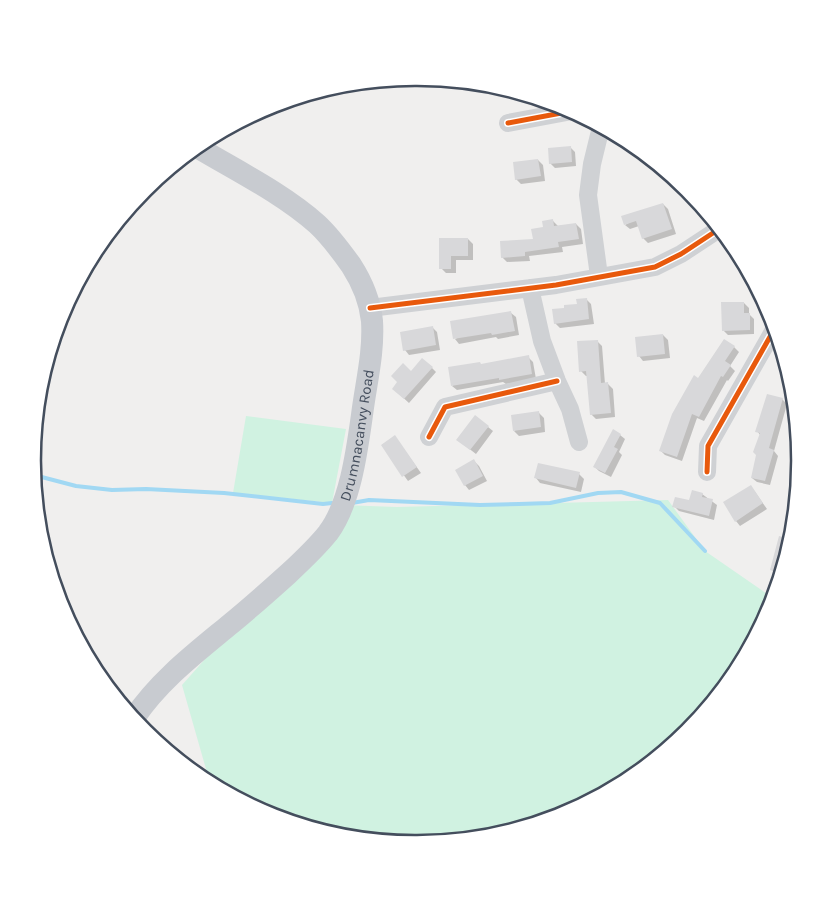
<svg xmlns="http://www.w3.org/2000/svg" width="832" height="921" viewBox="0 0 832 921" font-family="Karla,sans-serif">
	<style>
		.green { fill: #d0f2e1 }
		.shadow { fill: #0003 }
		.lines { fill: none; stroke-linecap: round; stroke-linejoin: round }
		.stream { stroke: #a1d8f3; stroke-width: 4 }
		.building { fill: #d8d8da }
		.minor { stroke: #cfd1d4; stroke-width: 18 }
		.major { stroke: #c8cbd0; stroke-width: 22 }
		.cycleway-casing { stroke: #fff; stroke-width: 8 }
		.cycleway { stroke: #e8590c; stroke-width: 5 }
		.labels { text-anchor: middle; stroke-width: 4; stroke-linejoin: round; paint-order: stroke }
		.street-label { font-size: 15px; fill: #444e5d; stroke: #fff }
		.rim { fill: none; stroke: #444e5d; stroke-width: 2.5 }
	</style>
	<rect width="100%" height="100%" fill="#f0efee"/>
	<path class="green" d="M246 416 346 429 332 503 233 493Z
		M668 500 705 551 773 598 770 608 735 674 687 732 629 780 563 815 491 837 416 844 341 837 269 815 210 783 182 685 342 505 397 507Z"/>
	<path class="shadow" d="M570 147 575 152 576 166 555 168 550 163Z
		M538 160 543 165 545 181 521 184 516 179Z
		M689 191 706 212 700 216 695 211 686 194Z
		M663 204 668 209 676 234 648 243 643 238 639 226 630 229 625 225Z
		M553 221 558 226 576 224 581 229 583 244 562 247 563 252 529 256 530 261 507 262 502 257 534 240Z
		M468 239 473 244V260H456V273H446L441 268 440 240Z
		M586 299 591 304 594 324 560 328 555 323Z
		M744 303 749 308V314L754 319V334L728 335 723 330Z
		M511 313 516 317 519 335 498 339 496 337 459 344 455 339Z
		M432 327 437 332 440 350 409 355 405 350Z
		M663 335 668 340 670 358 643 361 639 356Z
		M597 341 602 346 605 384H608L613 389 615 417 596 419 591 414 588 376H586L581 371Z
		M734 347 739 352 730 366 735 371 728 381 727 380 704 421 697 418 682 461 665 455 660 450 699 380Z
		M528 357 533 362 536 379 506 384 503 382 457 390 452 386 482 365Z
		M432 368 436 372 409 403 398 393 411 372Z
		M782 399 787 404 774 451 778 456 770 485 757 482 752 478 761 436 757 431Z
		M539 413 544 418 545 432 519 436 514 431Z
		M488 427 493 431 476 454 463 444Z
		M620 435 625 439 619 452 622 455 611 477 599 471 594 466Z
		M395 437 421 473 408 481 382 445Z
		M474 461 479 466 487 481 469 490 465 485Z
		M579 474 584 479 581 492 540 483 536 478Z
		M755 492 767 509 740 526 736 521Z
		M702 494 717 505 714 520 679 511 674 506 690 502Z
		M780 537 791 540 780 575 776 574 771 569Z"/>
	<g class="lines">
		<path class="stream" d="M34 475 76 486 112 490 146 489 224 493 323 504 332 503
			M352 503 369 500 480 505 519 504 550 503 598 493 621 492 660 503 705 551"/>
	</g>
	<path class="building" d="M571 146 572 162 549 164 548 148Z
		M538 159 541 176 515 180 513 162Z
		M663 203 672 229 642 239 636 221 624 225 621 216Z
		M553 219 554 226 576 223 579 239 558 242 559 247 525 252V256L501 258 500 241 533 239 531 229 543 227 542 221Z
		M439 238H468V256H451V269H439Z
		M587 298 589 319 554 324 552 309 564 308V305L577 304 576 299Z
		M721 302H744V313H750V330L722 331Z
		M511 311 515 331 492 335 491 333 453 339 450 321Z
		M433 326 436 345 403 351 400 332Z
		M663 334 665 354 637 357 635 337Z
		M724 339 735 346 725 361 731 365 723 377 721 376 699 417 692 414 677 457 659 451 672 414 694 375 698 378Z
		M598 340 601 383 608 382 611 413 590 415 586 371 579 372 577 341Z
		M529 355 532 374 499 380V378L451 386 448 367 480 362 481 364Z
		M422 358 433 367 404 399 392 389 397 382 391 376 403 363 411 371Z
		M767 394 783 398 769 448 774 450 765 481 751 478 756 455 753 452 760 433 755 432Z
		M539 411 541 427 513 431 511 415Z
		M475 415 489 426 470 450 456 440Z
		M613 429 621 434 614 447 618 449 605 473 593 467Z
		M395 435 417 467 402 477 381 445Z
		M474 459 483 476 464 486 455 470Z
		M538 463 580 472 576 488 534 478Z
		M751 485 763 503 735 522 723 502Z
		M692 490 703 493 702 497 713 499 709 516 672 507 675 497 689 500Z
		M779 536 791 539 781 573 770 570Z"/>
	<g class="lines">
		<path class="minor" d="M508 123 572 111
			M599 276 588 195 592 164 601 127
			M530 288 542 341 557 381 570 409 579 442
			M370 308 556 285 655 267 681 254 719 229
			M429 437 445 407 557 381
			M707 472 708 446 775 328"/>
		<path class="major" id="s1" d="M134 718C159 681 194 654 228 626 249 609 268 592 288 574 302 561 316 548 328 533 350 504 357 451 362 415 366 383 374 353 372 321 370 301 362 282 351 265 341 251 330 236 317 224 282 193 237 171 197 147"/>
		<defs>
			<path id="cycleway" d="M508 123 572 111
				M370 308 556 285 655 267 681 254 719 229
				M429 437 445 407 557 381
				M707 472 708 446 775 328"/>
		</defs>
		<use href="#cycleway" class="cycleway-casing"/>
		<use href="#cycleway" class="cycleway"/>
	</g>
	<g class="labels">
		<g class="street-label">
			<text dy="5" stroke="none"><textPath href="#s1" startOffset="372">Drumnacanvy Road</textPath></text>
		</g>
	</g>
	<path d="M0 0H832V921H0ZM415 86H417A374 374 0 0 1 791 460V461A374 374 0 0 1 417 835H415A374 374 0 0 1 41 461V460A374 374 0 0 1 415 86Z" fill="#fff" fill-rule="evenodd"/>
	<path class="rim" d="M415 86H417A374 374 0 0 1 791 460V461A374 374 0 0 1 417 835H415A374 374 0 0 1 41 461V460A374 374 0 0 1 415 86Z"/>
</svg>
